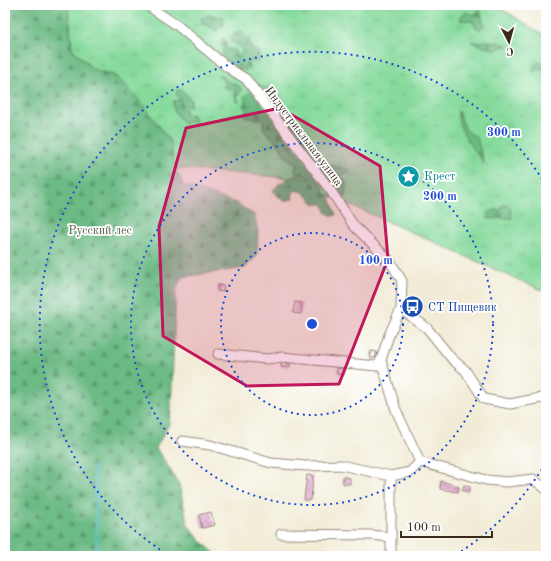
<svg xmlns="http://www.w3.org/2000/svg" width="551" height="561" viewBox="0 0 551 561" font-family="'Old Standard TT',serif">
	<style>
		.grass { fill: url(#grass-tufts); stroke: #60825d }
		.forest { fill: url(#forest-firs); stroke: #547251 }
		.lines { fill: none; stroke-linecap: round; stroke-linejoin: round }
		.stream { stroke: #59c3d5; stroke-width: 2 }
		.building { fill: url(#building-cross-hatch) }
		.minor-casing { stroke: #968b7a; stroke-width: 11 }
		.minor { stroke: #fff; stroke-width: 9 }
		.marked { fill: #c2185b; fill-opacity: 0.2; stroke: #c2185b; stroke-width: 3; stroke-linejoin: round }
		.ring { fill: none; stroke: #1d4ed8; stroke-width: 2; stroke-dasharray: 2 4 }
		.labels { text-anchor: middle; stroke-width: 3.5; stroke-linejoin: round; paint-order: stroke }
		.street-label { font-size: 12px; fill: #3b2a1e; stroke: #fff }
		.culture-label { font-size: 12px; fill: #0d838f; stroke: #fff; text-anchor: start }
		.park-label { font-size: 12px; fill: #525f44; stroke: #fff }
		.transit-label { font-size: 12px; fill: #164399; stroke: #fff; text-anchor: start }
		.centre { fill: #1d4ed8; stroke: #fff; stroke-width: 2 }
		.ring-label { font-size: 12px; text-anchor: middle; font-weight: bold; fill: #1d4ed8; stroke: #fff; stroke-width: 3.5; stroke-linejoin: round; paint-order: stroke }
	</style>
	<defs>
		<pattern id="grass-tufts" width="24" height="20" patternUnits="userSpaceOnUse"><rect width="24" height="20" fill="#86da9c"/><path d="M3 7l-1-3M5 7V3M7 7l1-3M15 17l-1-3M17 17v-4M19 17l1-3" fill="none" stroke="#75bb86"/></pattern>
		<pattern id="forest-firs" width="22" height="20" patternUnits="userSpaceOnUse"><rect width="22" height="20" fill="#6cba84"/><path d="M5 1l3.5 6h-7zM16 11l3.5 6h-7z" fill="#5a976b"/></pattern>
		<pattern id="building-cross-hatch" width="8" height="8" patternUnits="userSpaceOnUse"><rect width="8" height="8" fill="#e3a4d0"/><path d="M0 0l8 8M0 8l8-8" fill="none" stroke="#b986a8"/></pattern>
	</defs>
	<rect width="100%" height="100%" fill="#fff"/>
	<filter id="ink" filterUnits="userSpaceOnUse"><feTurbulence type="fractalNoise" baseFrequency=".025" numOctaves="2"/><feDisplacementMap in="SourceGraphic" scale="8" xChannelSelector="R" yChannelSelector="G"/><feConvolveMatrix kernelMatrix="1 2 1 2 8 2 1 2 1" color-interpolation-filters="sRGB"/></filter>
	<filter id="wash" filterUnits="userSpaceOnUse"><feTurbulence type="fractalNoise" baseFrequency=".012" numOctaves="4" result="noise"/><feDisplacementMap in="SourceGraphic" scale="16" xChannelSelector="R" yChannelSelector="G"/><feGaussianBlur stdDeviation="0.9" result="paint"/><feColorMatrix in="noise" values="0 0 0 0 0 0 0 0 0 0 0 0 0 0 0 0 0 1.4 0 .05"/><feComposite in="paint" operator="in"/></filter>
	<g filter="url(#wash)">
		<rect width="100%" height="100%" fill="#f2ecd7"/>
		<path class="grass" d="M68 5H495L546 36V292L289 178 175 168 170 141 115 76 93 69 72 48Z"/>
		<path class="forest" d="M5 5H68L72 49 93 69 115 76 126 86 145 107 170 141 175 168 184 185 236 203 254 215 258 231 257 256 245 268 182 277 176 290 171 410 169 424 156 448 179 484 188 525 200 540 218 556H5Z
			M480 10 484 25 479 30 475 26 472 21 460 20 462 15 467 12 473 15Z
			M209 15 223 17 224 26 218 28 216 32 211 27 202 24 201 18Z
			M242 31 245 37 249 39 252 49 257 50 260 59 258 62 248 61 249 68 244 71 239 65 238 66 240 71 222 58 224 57 222 52 224 48 221 44 222 38 226 41V49L235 50V56L238 57 243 52 242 48 237 46 235 42 231 43 230 38 236 32Z
			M490 41 507 45 495 50 471 42Z
			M538 62 543 63 546 67 533 72 534 66Z
			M219 74 229 82 238 85 242 90 237 97 239 102 236 101 235 90 225 88 224 86 227 85 218 76Z
			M256 84 269 89 277 98 283 101V103L277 107 282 110 284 108 287 109V118L289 120 292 118C301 122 300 131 305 139L315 141 317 152 322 160 336 167 350 169V172L341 175 347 185 345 197C337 193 334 185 326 180Z
			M177 90H182L191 100 190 107 180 105 179 107 185 109 186 115 192 114 195 119V123L187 122 184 124 174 111 173 101 180 100 176 93Z
			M251 91 324 188 323 190 331 200 336 215 332 216 326 212 324 204H315L303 192 295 190 292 195 293 199 283 201 273 191 279 184 294 176 311 179 309 176 296 173 295 169 298 165 295 161 293 162C284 158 283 149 276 142 271 137 267 134 263 127L264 122 262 120 245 117V112H247V109L243 106 245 102 244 97Z
			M458 111 466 130 477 138 484 163C474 149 456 129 458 111Z
			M503 204 510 207 512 218 488 219 487 213 494 210H501Z"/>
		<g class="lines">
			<path class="stream" d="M94 466 97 556"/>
		</g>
		<g id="blocks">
			<path class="building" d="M218 285 224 286 223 292 217 291Z
				M295 302 302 303 301 314 293 313Z
				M371 351 377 352 375 358H370Z
				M281 363 290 364V367H281Z
				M337 368 344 369V375L337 374Z
				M307 475 313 476 311 500H304Z
				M343 477 350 478V484H343Z
				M441 481 459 487 458 492 440 489Z
				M464 485 470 487 468 492 462 490Z
				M211 512 215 525 202 528 199 515Z"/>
		</g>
	</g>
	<g filter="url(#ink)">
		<use href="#blocks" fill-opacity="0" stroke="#968b7a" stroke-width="1"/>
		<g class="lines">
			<defs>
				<path id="minor" d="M147 5 178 26 227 67 246 79 331 191 354 226 390 261 402 281 401 309 389 335 381 360 396 410 420 462 410 472 391 476V556
					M401 309 427 328 452 359 465 370 484 399 510 404 541 398 546 399
					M218 354 267 359 282 357 377 366 381 360
					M182 441 210 445 271 463 306 466 341 465 391 476
					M420 462 486 480 507 482 533 479 546 489
					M281 534 370 535 391 537"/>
			</defs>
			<use href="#minor" class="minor-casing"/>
			<use href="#minor" class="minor"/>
		</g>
	</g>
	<path class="marked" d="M280 108 380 166 388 259 339 384 247 386 163 336 159 227 186 128Z"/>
	<g class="ring">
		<circle cx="312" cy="324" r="91"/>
		<circle cx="312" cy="324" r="181"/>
		<path d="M545 464A272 272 0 0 1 454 556M170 556A272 272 0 1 1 545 184"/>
	</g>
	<defs>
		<symbol id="sight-disc" viewBox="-11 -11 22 22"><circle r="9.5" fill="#0f9aa8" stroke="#fff"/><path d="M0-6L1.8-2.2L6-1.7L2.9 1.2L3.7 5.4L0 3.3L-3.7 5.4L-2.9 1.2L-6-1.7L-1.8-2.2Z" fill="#fff"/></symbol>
		<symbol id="bus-disc" viewBox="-11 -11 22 22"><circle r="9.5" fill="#1a4fb4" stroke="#fff"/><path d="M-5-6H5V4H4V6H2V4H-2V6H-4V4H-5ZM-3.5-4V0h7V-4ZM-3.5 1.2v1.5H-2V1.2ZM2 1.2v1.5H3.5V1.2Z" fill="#fff"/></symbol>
	</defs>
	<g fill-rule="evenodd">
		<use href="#sight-disc" x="396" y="164" width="25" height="25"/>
		<use href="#bus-disc" x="400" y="294" width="25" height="25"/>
	</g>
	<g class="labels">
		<g class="street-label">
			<text transform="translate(304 136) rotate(53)" y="4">Индустриальная улица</text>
		</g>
		<g class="culture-label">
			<text x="424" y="180">Крест</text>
		</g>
		<g class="park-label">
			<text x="100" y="234">Русский лес</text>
		</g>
		<g class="transit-label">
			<text x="428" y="311">СТ Пищевик</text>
		</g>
	</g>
	<circle cx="312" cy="324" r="6" class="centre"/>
	<g class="ring-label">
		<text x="504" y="136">300 m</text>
		<text x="440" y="200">200 m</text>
		<text x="376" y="264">100 m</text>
	</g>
	<rect width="551" height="561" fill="none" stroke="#fff" stroke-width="20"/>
	<g transform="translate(509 42) rotate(174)" stroke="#ffffff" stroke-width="3" paint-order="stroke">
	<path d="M0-3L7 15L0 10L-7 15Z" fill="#3b2a1e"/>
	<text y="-6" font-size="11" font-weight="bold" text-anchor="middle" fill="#3b2a1e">С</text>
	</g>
	<path d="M401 531v6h91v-6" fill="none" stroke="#3b2a1e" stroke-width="2"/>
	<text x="407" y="531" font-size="12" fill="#3b2a1e" stroke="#ffffff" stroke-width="3" paint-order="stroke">100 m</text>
</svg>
